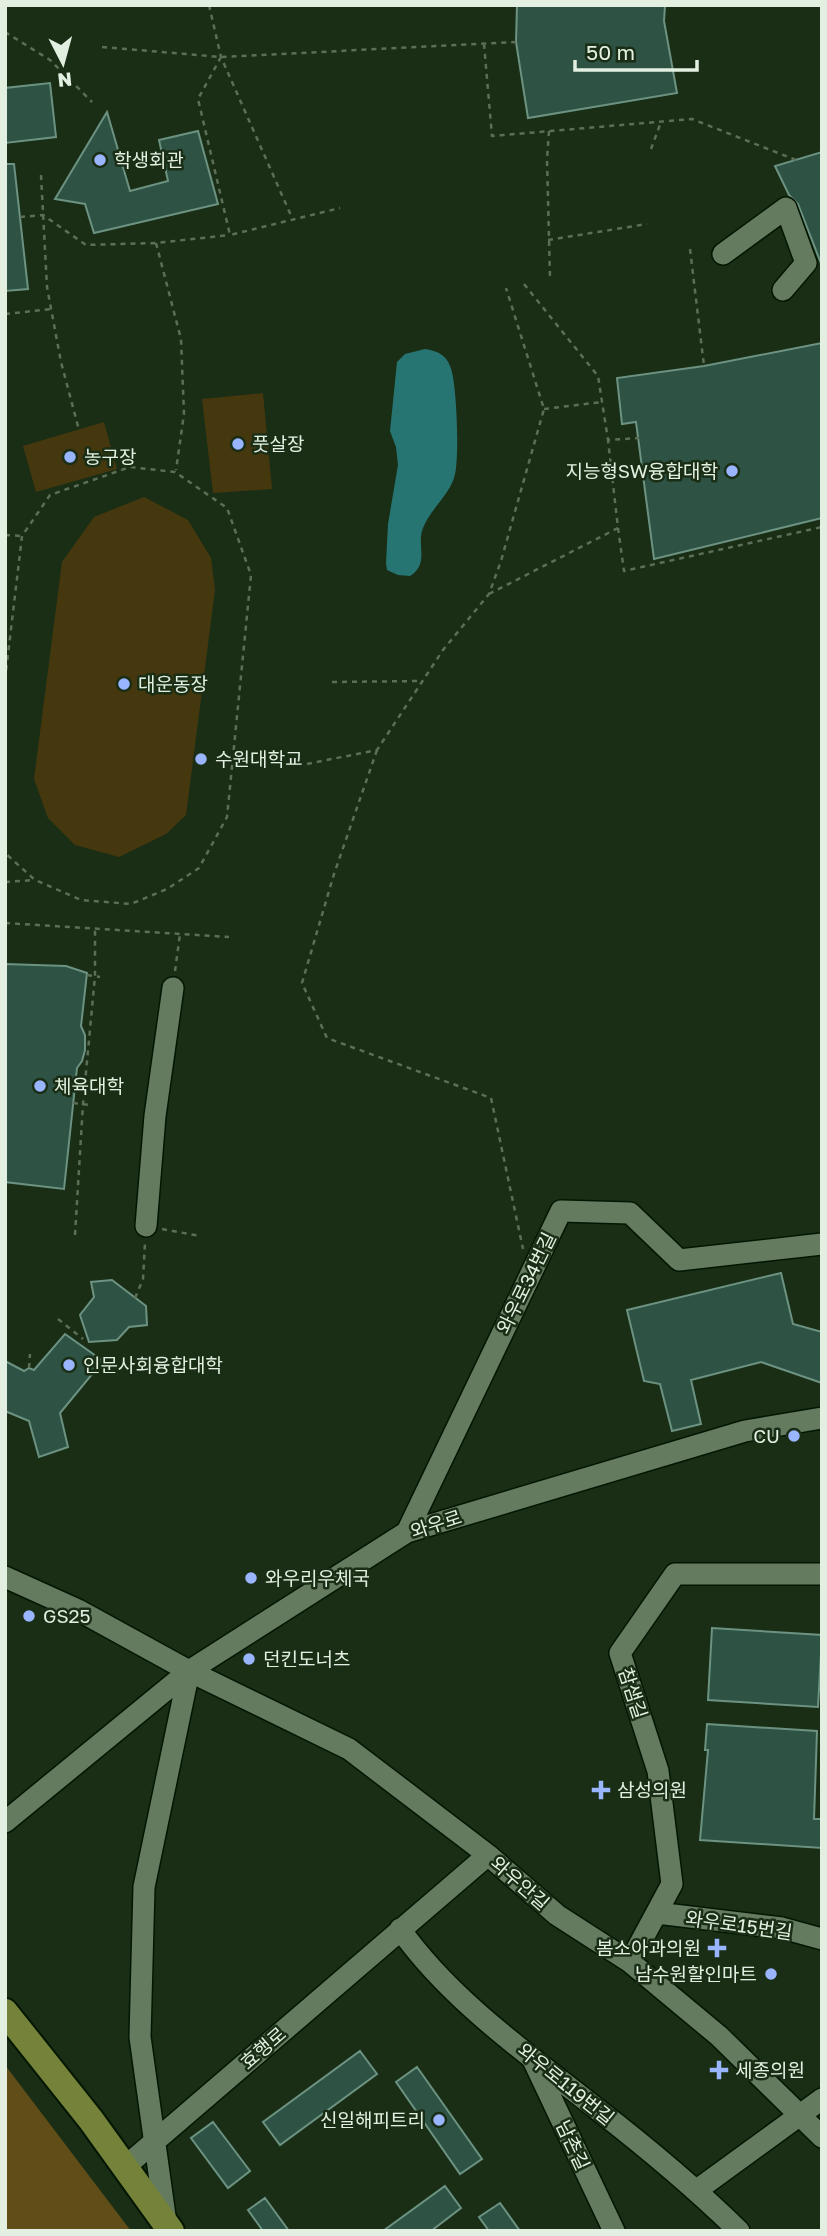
<svg xmlns="http://www.w3.org/2000/svg" width="827" height="2236" viewBox="0 0 827 2236" font-family="'Golos Text','Noto Sans KR',sans-serif">
	<style>
		.green { fill: #46380e }
		.forest { fill: #604d18 }
		.water { fill: #277572 }
		.building { fill: #2e5243; stroke: #6c9282; stroke-width: 2 }
		.lines { fill: none; stroke-linecap: round; stroke-linejoin: round }
		.minor-casing { stroke: #041602; stroke-width: 24 }
		.major-casing { stroke: #041602; stroke-width: 30 }
		.path { stroke: #5c6e58; stroke-width: 2.5; stroke-dasharray: 5 5; stroke-linecap: butt }
		.minor { stroke: #647b60; stroke-width: 21 }
		.major { stroke: #748339; stroke-width: 26 }
		.poi-dot { fill: #99b5fd; stroke: #1a2e16; stroke-width: 2.5 }
		.labels { text-anchor: middle; stroke-width: 5; stroke-linejoin: round; paint-order: stroke }
		.poi-label { font-size: 19px; fill: #e3f0e1; stroke: #1a2e16; text-anchor: start }
		.street-label { font-size: 19px; fill: #e3f0e1; stroke: #1a2e16 }
	</style>
	<rect width="100%" height="100%" fill="#1a2e16"/>
	<path class="green" d="M263 393 272 489 213 493 202 399Z
		M104 422 117 469 36 492 23 446Z
		M144 497 188 520 211 558 215 590 186 815 166 834 119 857 75 845 48 818 34 779 62 562 94 517Z"/>
	<path class="forest" d="M5 2065 131 2231H5Z"/>
	<path class="water" d="M425 349C436 351 446 354 450 366 457 380 460 463 454 478 448 496 430 510 423 528 416 545 430 563 410 576L398 575 387 570 386 563 388 524 398 465 396 447 390 431 397 362 405 354Z"/>
	<path class="building" d="M517 5H665L664 21 677 93 528 118 516 42Z
		M50 83 56 137 5 143V88Z
		M107 112 130 191 168 181 159 140 198 131 218 204 94 233 85 204 55 199Z
		M822 152V266L798 204 789 195 775 166Z
		M5 164H14L28 289 5 291Z
		M822 343V518L654 559 636 422 622 424 617 378 704 366Z
		M5 964 66 966 87 973 81 1026 85 1035V1050L82 1061 77 1068 64 1189 5 1182Z
		M781 1273 793 1324 822 1332V1383L761 1362 691 1380 701 1424 672 1431 660 1384 644 1381 627 1310Z
		M112 1280 146 1306 147 1325 129 1327 117 1340 89 1342 80 1315 94 1297 91 1282Z
		M65 1334 103 1361 60 1413 68 1447 39 1457 29 1421 5 1411V1361L24 1371 29 1368 34 1370Z
		M712 1628 822 1635 818 1707 708 1700Z
		M707 1724 817 1731 814 1819H822V1848L700 1840 708 1750H705Z
		M360 2051 377 2074 280 2145 263 2122Z
		M417 2067 482 2159 460 2174 396 2082Z
		M213 2122 250 2171 228 2188 191 2138Z
		M445 2186 461 2208 431 2231H383Z
		M265 2198 289 2231H263L248 2210Z
		M500 2203 520 2231H489L479 2217Z"/>
	<g class="lines">
		<defs>
			<path id="minor" d="M723 254 786 208 806 263 783 290
				M146 1226 155 1116 173 988
				M407 1532 561 1211 630 1213 679 1260 822 1244
				M5 1577 78 1610 189 1671 349 1749 488 1855 557 1915 630 1962 719 2036 822 2137
				M5 1822 189 1671 407 1532 745 1431 822 1418
				M657 1913 782 1928 822 1939
				M400 1929C450 2000 529 2055 597 2109 646 2147 694 2187 739 2231
				M630 1962 672 1884 658 1771 620 1653 675 1574H822
				M534 2062 614 2231
				M126 2166 488 1855
				M697 2190 822 2099
				M166 2223 140 2037 144 1887 189 1671"/>
			<path id="major" d="M5 2012 91 2120 171 2231"/>
		</defs>
		<use href="#minor" class="minor-casing"/>
		<use href="#major" class="major-casing"/>
		<path class="path" d="M209 5 221 57 293 220
			M5 32 50 60 92 102
			M484 44 492 136 692 119 796 160
			M102 47 221 57 516 42
			M221 57 198 99 230 235 340 208
			M549 131 547 159 550 278
			M651 149 661 122
			M41 175 47 287 61 362 79 430
			M20 217 43 215 86 245 156 243 230 235
			M548 240 647 224
			M156 243 181 339 184 414 176 470
			M690 249 704 366
			M524 284 598 376 608 440 639 438
			M5 314 52 309
			M544 409 602 402
			M618 528 624 571 822 527
			M5 535 22 536
			M489 594 618 528 608 440
			M5 680 22 536 50 495 130 467 175 472 227 508 251 575 227 817 199 868 167 889 131 904 81 900 35 880 5 853
			M332 682 422 681
			M377 750 334 874 302 983 327 1038 491 1098 523 1249
			M307 764 377 750 443 650 489 594 501 561 544 409 506 288
			M5 882 35 880
			M5 923 229 937
			M175 971 180 934
			M87 975 100 977
			M73 1103 89 1105
			M162 1229 200 1236
			M75 1235 83 1104 95 976V928
			M135 1298 143 1279 145 1243
			M58 1319 83 1339
			M29 1368 30 1354"/>
		<use href="#minor" class="minor"/>
		<use href="#major" class="major"/>
	</g>
	<g class="poi-dot">
		<circle cx="100" cy="160" r="7"/>
		<circle cx="238" cy="444" r="7"/>
		<circle cx="70" cy="457" r="7"/>
		<circle cx="732" cy="471" r="7"/>
		<circle cx="124" cy="684" r="7"/>
		<circle cx="201" cy="759" r="7"/>
		<circle cx="40" cy="1086" r="7"/>
		<circle cx="69" cy="1365" r="7"/>
		<circle cx="794" cy="1436" r="7"/>
		<circle cx="251" cy="1578" r="7"/>
		<circle cx="29" cy="1616" r="7"/>
		<circle cx="249" cy="1659" r="7"/>
		<path d="M597.5 1779.5h7v7h7v7h-7v7h-7v-7h-7v-7h7z"/>
		<path d="M713.5 1937.5h7v7h7v7h-7v7h-7v-7h-7v-7h7z"/>
		<circle cx="771" cy="1974" r="7"/>
		<path d="M715.5 2059.5h7v7h7v7h-7v7h-7v-7h-7v-7h7z"/>
		<circle cx="439" cy="2120" r="7"/>
	</g>
	<g class="labels">
		<g class="poi-label">
			<text x="114" y="167">학생회관</text>
			<text x="252" y="451">풋살장</text>
			<text x="84" y="464">농구장</text>
			<text x="718" y="478" text-anchor="end">지능형SW융합대학</text>
			<text x="138" y="691">대운동장</text>
			<text x="215" y="766">수원대학교</text>
			<text x="54" y="1093">체육대학</text>
			<text x="83" y="1372">인문사회융합대학</text>
			<text x="780" y="1443" text-anchor="end">CU</text>
			<text x="265" y="1585">와우리우체국</text>
			<text x="43" y="1623">GS25</text>
			<text x="263" y="1666">던킨도너츠</text>
			<text x="617" y="1797">삼성의원</text>
			<text x="701" y="1955" text-anchor="end">봄소아과의원</text>
			<text x="757" y="1981" text-anchor="end">남수원할인마트</text>
			<text x="735" y="2077">세종의원</text>
			<text x="425" y="2127" text-anchor="end">신일해피트리</text>
		</g>
		<g class="street-label">
			<text transform="translate(526 1283) rotate(-64)" y="7">와우로34번길</text>
			<text transform="translate(436 1524) rotate(-18)" y="7">와우로</text>
			<text transform="translate(633 1693) rotate(72)" y="7">참샘길</text>
			<text transform="translate(520 1883) rotate(41)" y="7">와우안길</text>
			<text transform="translate(739 1925) rotate(8)" y="7">와우로15번길</text>
			<text transform="translate(263 2048) rotate(-41)" y="7">효행로</text>
			<text transform="translate(566 2084) rotate(39)" y="7">와우로119번길</text>
			<text transform="translate(573 2145) rotate(65)" y="7">남촌길</text>
		</g>
	</g>
	<rect width="827" height="2236" fill="none" stroke="#e3f0e1" stroke-width="14"/>
	<g transform="translate(63 63) rotate(174)" stroke="#1a2e16" stroke-width="5" paint-order="stroke">
	<path d="M0-5L12 26L0 18L-12 26Z" fill="#e3f0e1"/>
	<text y="-10" font-size="19" font-weight="bold" text-anchor="middle" fill="#e3f0e1">N</text>
	</g>
	<path d="M575 60v10h122v-10" fill="none" stroke="#e3f0e1" stroke-width="3.5"/>
	<text x="586" y="60" font-size="21" fill="#e3f0e1" stroke="#1a2e16" stroke-width="5" paint-order="stroke">50 m</text>
</svg>
